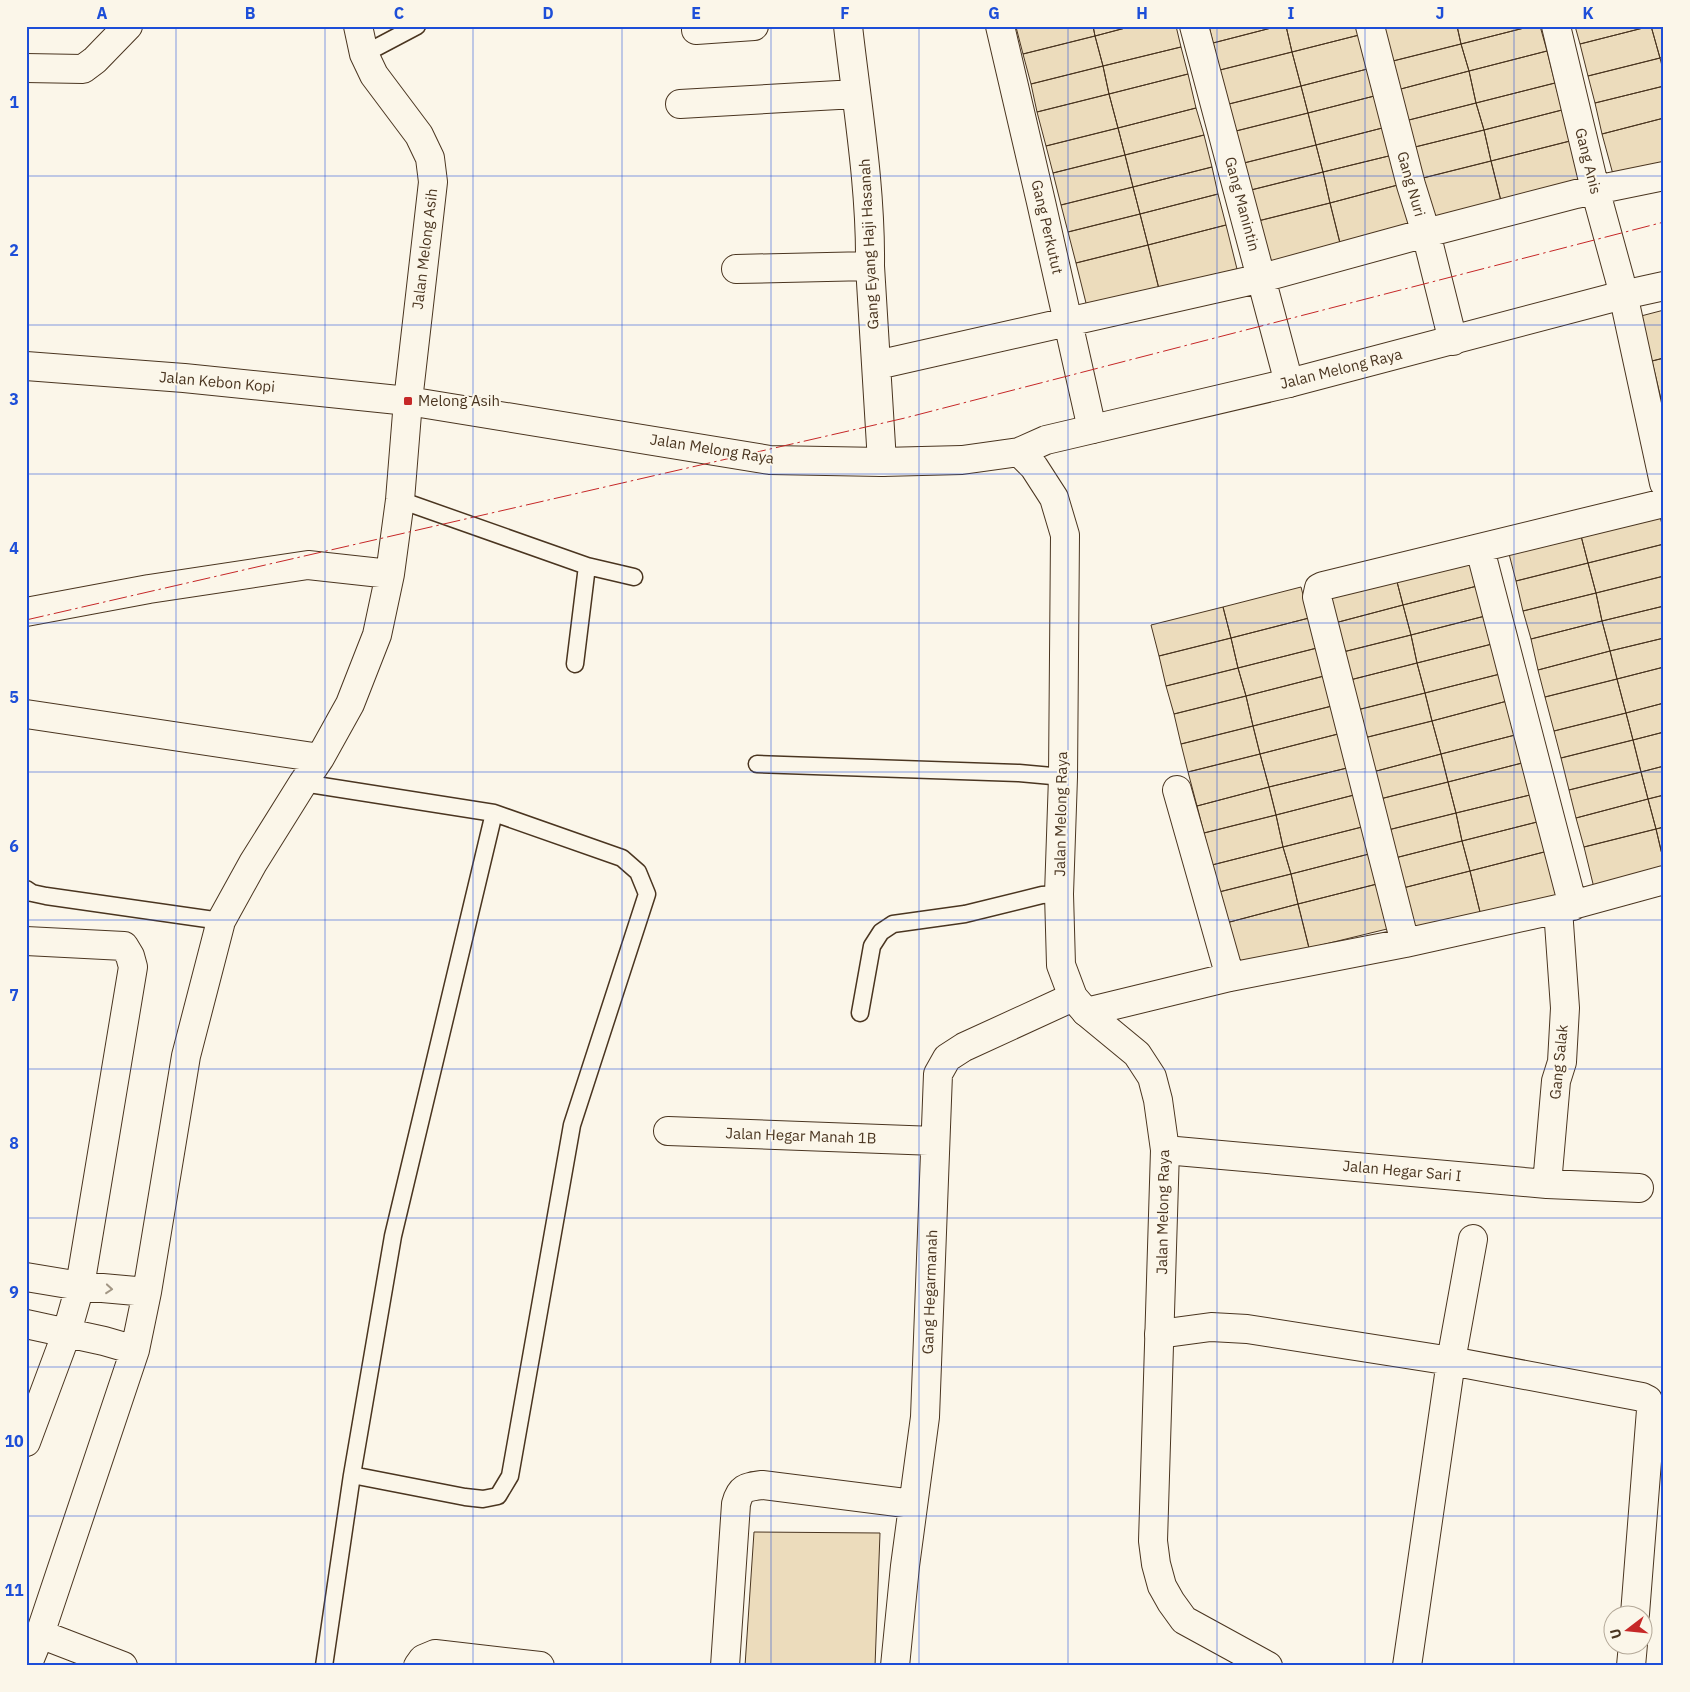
<svg xmlns="http://www.w3.org/2000/svg" width="1690" height="1692" viewBox="0 0 1690 1692" font-family="'IBM Plex Sans',sans-serif">
	<style>
		.building { fill: #ecdcbc; stroke: #4a3520 }
		.lines { fill: none; stroke-linecap: round; stroke-linejoin: round }
		.service-casing { stroke: #4a3520; stroke-width: 19 }
		.minor-casing { stroke: #4a3520; stroke-width: 30 }
		.secondary-casing { stroke: #4a3520; stroke-width: 30 }
		.service { stroke: #fbf6e9; stroke-width: 16 }
		.minor { stroke: #fbf6e9; stroke-width: 28 }
		.secondary { stroke: #fbf6e9; stroke-width: 28 }
		.power { stroke: #c62828; stroke-width: 1; stroke-dasharray: 18 4 2.5 4; stroke-linecap: butt }
		.oneway { stroke: #a29684 }
		.grid { fill: none; stroke: #1d4ed8; stroke-width: 1; stroke-opacity: 0.55 }
		.poi-dot { fill: #c62828; stroke: #fbf6e9; stroke-width: 2 }
		.labels { text-anchor: middle; stroke-width: 4; stroke-linejoin: round; paint-order: stroke }
		.street-label { font-size: 15px; fill: #4a3520; stroke: #fbf6e9 }
		.poi-label { font-size: 15px; fill: #4a3520; stroke: #fbf6e9; text-anchor: start }
		.neatline { fill: none; stroke: #1d4ed8; stroke-width: 2 }
		.grid-label { font-size: 16px; text-anchor: middle; font-weight: bold; fill: #1d4ed8 }
	</style>
	<rect width="100%" height="100%" fill="#fbf6e9"/>
	<path class="building" d="M1093 26H1133L1095 36Z
		M1093 26 1095 36 1023 54 1016 27Z
		M1133 26H1176L1181 47 1103 66 1095 36Z
		M1209 26H1279L1213 43Z
		M1279 26H1286L1292 52 1220 70 1213 43Z
		M1286 26H1369L1371 32 1292 52Z
		M1388 26H1457L1461 44 1389 62 1381 28Z
		M1457 26H1532L1461 44Z
		M1532 26H1540L1547 51 1469 71 1461 44Z
		M1575 26H1651L1580 44Z
		M1651 26H1664V57L1660 58Z
		M1651 26 1660 58 1588 76 1580 44Z
		M1371 32 1379 66 1301 86 1292 52Z
		M1095 36 1103 66 1031 84 1023 54Z
		M1461 44 1469 71 1397 90 1389 62Z
		M1181 47 1188 74 1109 94 1103 66Z
		M1547 51 1555 83 1476 103 1469 71Z
		M1292 52 1301 86 1229 104 1220 70Z
		M1660 58 1664 74V86L1595 103 1588 76Z
		M1103 66 1109 94 1037 112 1031 84Z
		M1379 66 1386 93 1308 113 1301 86Z
		M1469 71 1476 103 1405 121 1397 90Z
		M1188 74 1196 108 1118 128 1109 94Z
		M1555 83 1562 110 1484 130 1476 103Z
		M1301 86 1308 113 1236 131 1229 104Z
		M1664 86V118L1602 134 1595 103Z
		M1386 93 1394 125 1316 145 1308 113Z
		M1109 94 1118 128 1046 146 1037 112Z
		M1476 103 1484 130 1411 148 1405 121Z
		M1196 108 1204 135 1125 155 1118 128Z
		M1562 110 1570 141 1491 161 1484 130Z
		M1308 113 1316 145 1244 163 1236 131Z
		M1664 118V165L1614 178 1602 134Z
		M1394 125 1401 153 1323 172 1316 145Z
		M1118 128 1125 155 1053 173 1046 146Z
		M1484 130 1491 161 1419 179 1411 148Z
		M1204 135 1212 167 1133 187 1125 155Z
		M1570 141 1580 185 1502 205 1491 161Z
		M1316 145 1323 172 1251 190 1244 163Z
		M1401 153 1409 182 1330 203 1323 172Z
		M1125 155 1133 187 1061 205 1053 173Z
		M1491 161 1502 205 1430 223 1419 179Z
		M1212 167 1218 194 1140 214 1133 187Z
		M1323 172 1330 203 1258 221 1251 190Z
		M1409 182 1420 227 1341 247 1330 203Z
		M1133 187 1140 214 1068 232 1061 205Z
		M1218 194 1226 225 1148 245 1140 214Z
		M1330 203 1341 247 1269 265 1258 221Z
		M1140 214 1148 245 1076 263 1068 232Z
		M1226 225 1237 269 1159 289 1148 245Z
		M1148 245 1159 289 1087 307 1076 263Z
		M1664 310V358L1652 361 1641 316Z
		M1664 358V398L1661 399 1652 361Z
		M1659 512 1664 533V544L1588 563 1580 532Z
		M1580 532 1588 563 1516 581 1508 550Z
		M1664 544V576L1596 593 1588 563Z
		M1473 554 1481 585 1403 605 1395 574Z
		M1588 563 1596 593 1523 611 1516 581Z
		M1395 574 1403 605 1331 624 1323 592Z
		M1664 576V606L1602 621 1596 593Z
		M1481 585 1489 615 1411 635 1403 605Z
		M1301 587 1309 618 1231 638 1223 607Z
		M1596 593 1602 621 1531 639 1523 611Z
		M1403 605 1411 635 1339 653 1331 624Z
		M1664 606V638L1610 651 1602 621Z
		M1223 607 1231 638 1159 656 1151 625Z
		M1489 615 1496 643 1417 663 1411 635Z
		M1309 618 1317 648 1238 668 1231 638Z
		M1602 621 1610 651 1538 670 1531 639Z
		M1411 635 1417 663 1346 681 1339 653Z
		M1231 638 1238 668 1166 686 1159 656Z
		M1664 638V667L1617 679 1610 651Z
		M1496 643 1504 673 1425 693 1417 663Z
		M1317 648 1324 676 1246 696 1238 668Z
		M1610 651 1617 679 1545 697 1538 670Z
		M1417 663 1425 693 1353 711 1346 681Z
		M1664 667V703L1626 713 1617 679Z
		M1238 668 1246 696 1174 714 1166 686Z
		M1504 673 1511 700 1432 721 1425 693Z
		M1324 676 1332 706 1253 726 1246 696Z
		M1617 679 1626 713 1554 731 1545 697Z
		M1425 693 1432 721 1360 739 1353 711Z
		M1246 696 1253 726 1181 744 1174 714Z
		M1511 700 1519 734 1441 754 1432 721Z
		M1664 703V732L1633 740 1626 713Z
		M1332 706 1338 734 1260 754 1253 726Z
		M1626 713 1633 740 1561 758 1554 731Z
		M1432 721 1441 754 1369 773 1360 739Z
		M1253 726 1260 754 1188 772 1181 744Z
		M1664 732V766L1641 772 1633 740Z
		M1338 734 1347 768 1269 787 1260 754Z
		M1519 734 1526 762 1448 782 1441 754Z
		M1633 740 1641 772 1569 790 1561 758Z
		M1260 754 1269 787 1197 806 1188 772Z
		M1441 754 1448 782 1376 800 1369 773Z
		M1526 762 1534 794 1456 813 1448 782Z
		M1664 766V795L1648 799 1641 772Z
		M1347 768 1354 795 1276 815 1269 787Z
		M1641 772 1648 799 1576 818 1569 790Z
		M1448 782 1456 813 1384 831 1376 800Z
		M1269 787 1276 815 1204 833 1197 806Z
		M1534 794 1541 821 1462 841 1456 813Z
		M1354 795 1362 827 1283 847 1276 815Z
		M1664 795V827L1656 829 1648 799Z
		M1648 799 1656 829 1584 847 1576 818Z
		M1456 813 1462 841 1391 859 1384 831Z
		M1276 815 1283 847 1212 865 1204 833Z
		M1541 821 1548 851 1470 871 1462 841Z
		M1362 827 1369 854 1291 874 1283 847Z
		M1664 827V863L1656 829Z
		M1656 829 1664 863V875L1595 892 1584 847Z
		M1462 841 1470 871 1399 889 1391 859Z
		M1283 847 1291 874 1219 892 1212 865Z
		M1548 851 1560 895 1481 916 1470 871Z
		M1369 854 1377 884 1298 904 1291 874Z
		M1470 871 1481 916 1410 934 1399 889Z
		M1291 874 1298 904 1226 923 1219 892Z
		M1377 884 1387 929 1309 948 1298 904Z
		M1298 904 1309 948 1238 967 1226 923Z
		M754 1532 880 1533 875 1666H745Z"/>
	<g class="lines">
		<defs>
			<path id="service" d="M364 54 417 26
				M400 500 587 566 634 577
				M575 664 587 566
				M757 764 1019 773 1063 777
				M303 783 494 813 622 858 638 872 647 894 572 1125 510 1476 498 1496 483 1499 465 1497 352 1475
				M26 889 32 893 46 896 221 921
				M860 1013 872 946 881 932 893 924 965 914 1042 895 1059 894
				M324 1666 352 1475 393 1236 494 813"/>
			<path id="minor" d="M848 26C857 106 871 186 870 266L882 462
				M1000 26 1041 202 1092 429
				M1194 26 1289 383
				M1370 26 1411 185 1426 233 1453 341
				M1556 26 1595 189 1620 280 1664 483
				M696 30 754 26
				M26 68 83 69 95 60 128 26
				M680 104 856 94
				M736 269 870 266
				M877 365 1262 278 1426 233 1576 194 1664 176
				M1480 549 1573 906
				M26 612 149 589 308 565 390 574
				M26 714 320 758
				M1177 790 1230 977
				M26 941 124 946 130 956 133 967 80 1286 67 1332 26 1442
				M1405 943 1317 597 1319 588 1323 586 1664 503
				M1086 1012 1230 977 1405 943 1558 909 1664 880
				M668 1131 935 1141
				M1165 1150 1547 1184 1639 1188
				M1547 1184 1556 1081 1562 1062 1565 1008 1558 909
				M26 1277 80 1286 147 1292
				M26 1324 104 1341 135 1350
				M1159 1334 1211 1327 1247 1329 1451 1361 1642 1397 1648 1400 1651 1410 1635 1614
				M40 1634 123 1666
				M27 1666 40 1634 135 1350 147 1292 186 1056 221 921 253 863 303 783 320 758 350 704 377 635 390 574 400 500 408 401
				M418 1666 423 1659 435 1654 540 1666
				M725 1666 736 1504C740 1488 745 1487 762 1485L913 1504
				M895 1666 905 1566 925 1417 938 1074 947 1058 964 1047 1073 997
				M1407 1666 1451 1361 1473 1239
				M1631 1666 1633 1644"/>
			<path id="secondary" d="M358 26 364 54 374 75 419 135 430 158 433 182 408 401
				M26 366 184 378 408 401 770 460 882 462 962 460 1019 452 1046 440 1289 383 1623 295 1664 286
				M1019 452 1034 467 1054 498 1065 535 1063 777 1059 894 1061 965 1073 997 1086 1012 1137 1054 1152 1077 1158 1100 1165 1150 1153 1541 1156 1564 1162 1586 1171 1602 1184 1620 1268 1666"/>
		</defs>
		<use href="#service" class="service-casing"/>
		<use href="#minor" class="minor-casing"/>
		<use href="#secondary" class="secondary-casing"/>
		<use href="#service" class="service"/>
		<use href="#minor" class="minor"/>
		<use href="#secondary" class="secondary"/>
		<path class="power" d="M26 620 905 418 1664 222"/>
	</g>
	<defs><path id="oneway-chevron" d="M-2-3.5L2.5 0L-2 3.5" fill="none" stroke-width="1.6" stroke-linecap="round" stroke-linejoin="round" transform="scale(1.25)"/></defs>
	<use class="oneway" href="#oneway-chevron" transform="translate(109 1289) rotate(5)"/>
	<path class="grid" d="M176 26V1666M325 26V1666M473 26V1666M622 26V1666M771 26V1666M919 26V1666M1068 26V1666M1217 26V1666M1365 26V1666M1514 26V1666M26 176H1664M26 325H1664M26 474H1664M26 623H1664M26 772H1664M26 920H1664M26 1069H1664M26 1218H1664M26 1367H1664M26 1516H1664"/>
	<rect class="poi-dot" x="403" y="396" width="10" height="10" rx="2.5"/>
	<g class="labels">
		<g class="street-label">
			<text transform="translate(1588 161) rotate(76)" y="5">Gang Anis</text>
			<text transform="translate(1411 184) rotate(74)" y="5">Gang Nuri</text>
			<text transform="translate(1242 204) rotate(75)" y="5">Gang Manintin</text>
			<text transform="translate(1047 227) rotate(77)" y="5">Gang Perkutut</text>
			<text transform="translate(869 244) rotate(-93)" y="5">Gang Eyang Haji Hasanah</text>
			<text transform="translate(425 249) rotate(-83)" y="5">Jalan Melong Asih</text>
			<text transform="translate(1341 369) rotate(-14)" y="5">Jalan Melong Raya</text>
			<text transform="translate(217 382) rotate(5)" y="5">Jalan Kebon Kopi</text>
			<text transform="translate(712 449) rotate(9)" y="5">Jalan Melong Raya</text>
			<text transform="translate(1061 814) rotate(-89)" y="5">Jalan Melong Raya</text>
			<text transform="translate(1559 1062) rotate(-84)" y="5">Gang Salak</text>
			<text transform="translate(801 1136) rotate(2)" y="5">Jalan Hegar Manah 1B</text>
			<text transform="translate(1402 1171) rotate(5)" y="5">Jalan Hegar Sari I</text>
			<text transform="translate(1163 1212) rotate(-89)" y="5">Jalan Melong Raya</text>
			<text transform="translate(930 1292) rotate(-88)" y="5">Gang Hegarmanah</text>
		</g>
		<g class="poi-label">
			<text x="418" y="406">Melong Asih</text>
		</g>
	</g>
	<rect width="1690" height="1692" fill="none" stroke="#fbf6e9" stroke-width="55"/>
	<g transform="translate(1628 1630) rotate(254)"><circle r="24" fill="#fbf6e9" stroke="#b4a999"/>
	<path d="M0-4L9 19L0 12L-9 19Z" fill="#c62828"/>
	<text y="-8" font-size="14" font-weight="bold" text-anchor="middle" fill="#4a3520">U</text>
	</g>
	<rect x="28" y="28" width="1634" height="1636" class="neatline"/>
	<g class="grid-label">
		<text x="102" y="19">A</text>
		<text x="250" y="19">B</text>
		<text x="399" y="19">C</text>
		<text x="548" y="19">D</text>
		<text x="696" y="19">E</text>
		<text x="845" y="19">F</text>
		<text x="994" y="19">G</text>
		<text x="1142" y="19">H</text>
		<text x="1291" y="19">I</text>
		<text x="1440" y="19">J</text>
		<text x="1588" y="19">K</text>
		<text x="14" y="108">1</text>
		<text x="14" y="256">2</text>
		<text x="14" y="405">3</text>
		<text x="14" y="554">4</text>
		<text x="14" y="703">5</text>
		<text x="14" y="852">6</text>
		<text x="14" y="1001">7</text>
		<text x="14" y="1149">8</text>
		<text x="14" y="1298">9</text>
		<text x="14" y="1447">10</text>
		<text x="14" y="1596">11</text>
	</g>
</svg>
